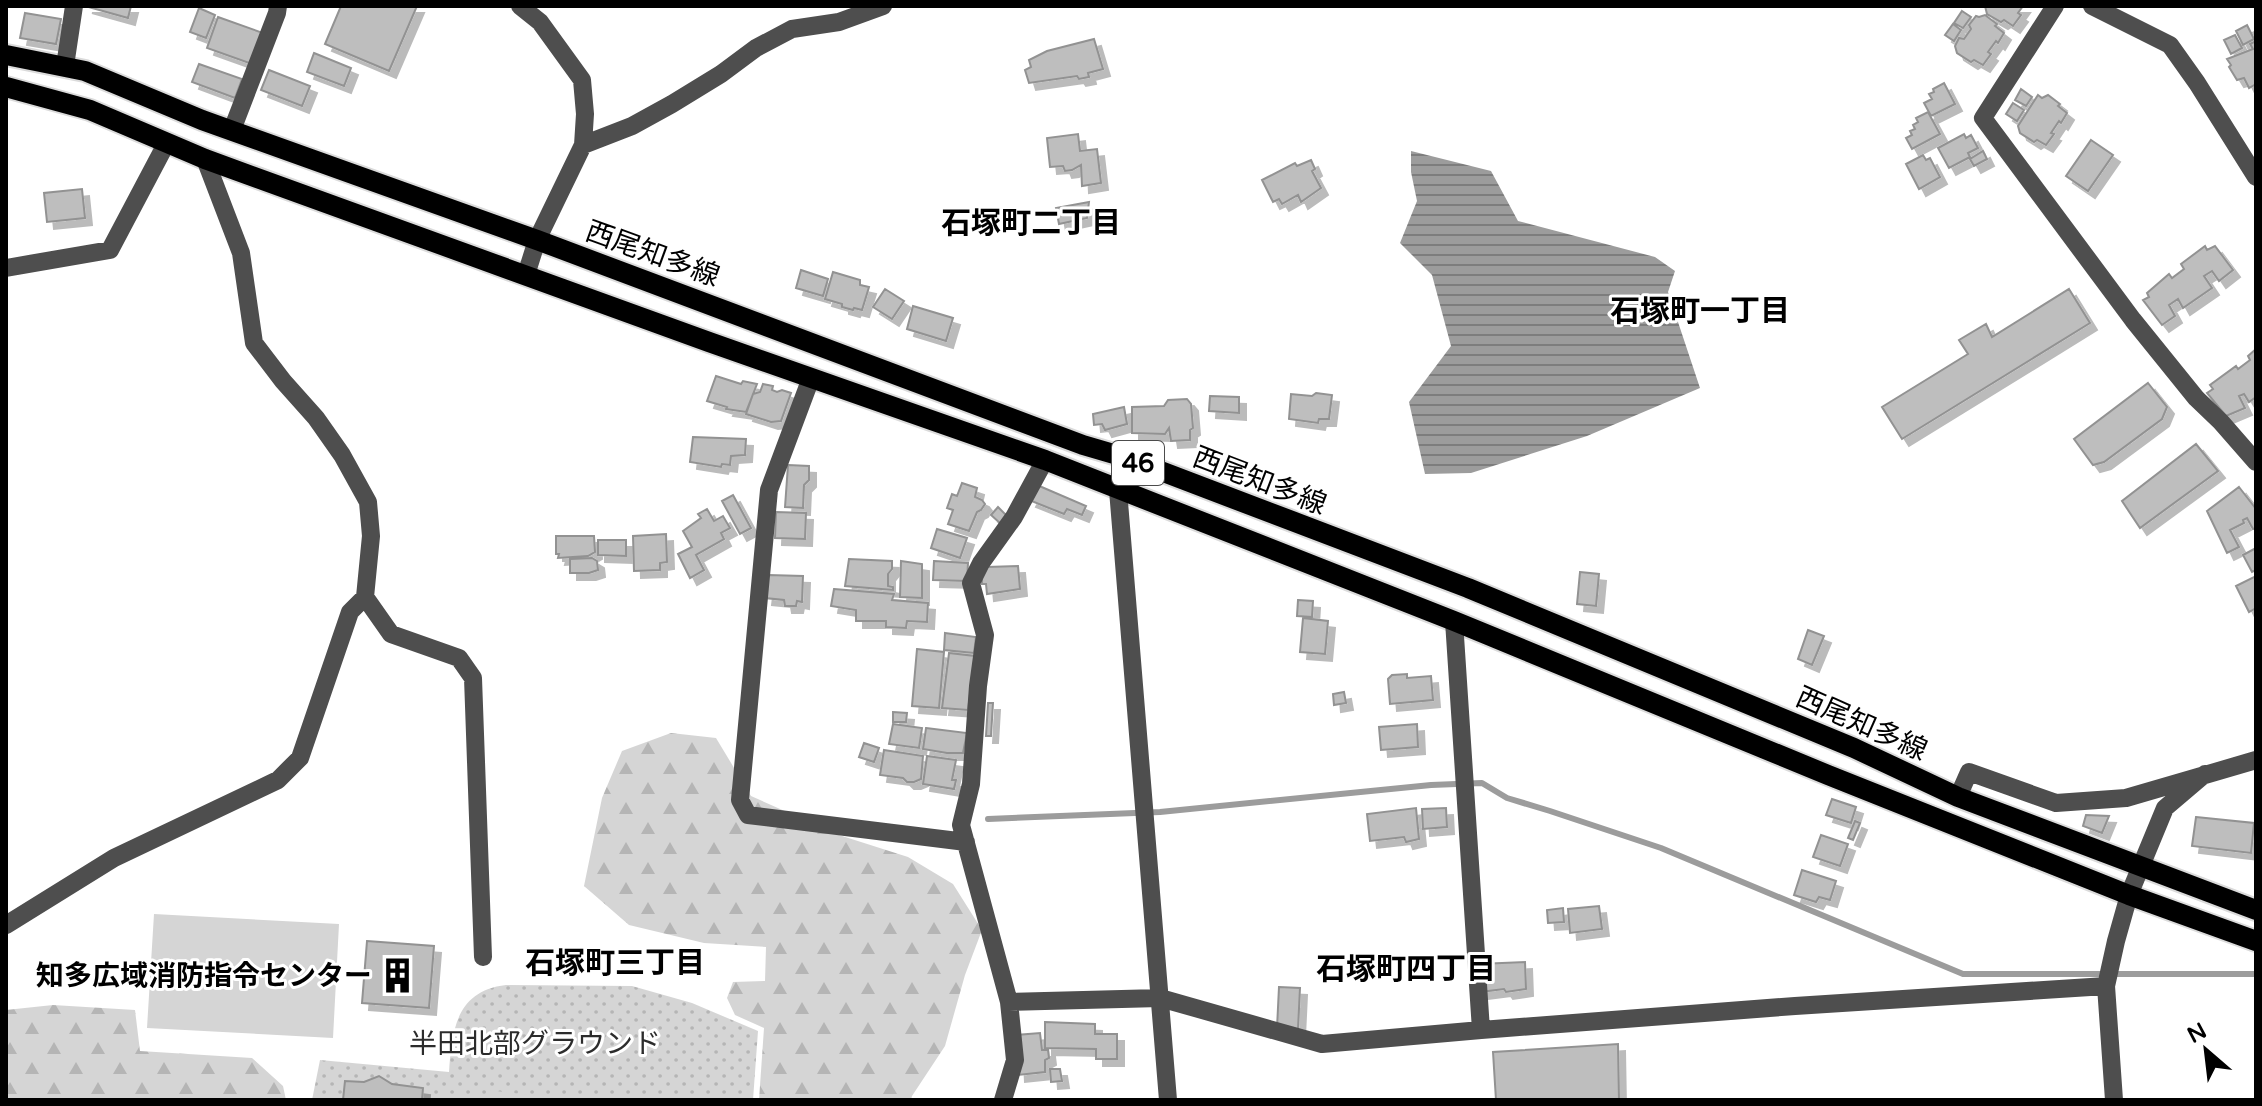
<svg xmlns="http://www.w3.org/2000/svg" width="2262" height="1106" viewBox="0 0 2262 1106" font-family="'Varela Round','Noto Sans JP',sans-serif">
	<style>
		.forest { fill: url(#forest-firs) }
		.park { fill: url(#park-dots) }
		.garden { fill: #d5d5d5 }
		.water { fill: url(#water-rules) }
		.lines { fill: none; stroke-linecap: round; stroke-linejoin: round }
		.stream { stroke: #9c9c9c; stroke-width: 6 }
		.building { fill: #bebebe; stroke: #929292; stroke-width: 2; filter: url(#shadow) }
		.major-casing { stroke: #dbdbdb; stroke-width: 24 }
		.minor { stroke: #4e4e4e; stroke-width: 18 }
		.major { stroke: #000; stroke-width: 20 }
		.labels { text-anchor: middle; stroke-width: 6; stroke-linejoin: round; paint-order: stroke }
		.shield { fill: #fff; stroke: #4c4c4c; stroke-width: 2 }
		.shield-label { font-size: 26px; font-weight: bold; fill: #000 }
		.street-label { font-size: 28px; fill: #000; stroke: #fff }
		.poi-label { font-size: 28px; font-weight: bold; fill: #000; stroke: #fff; text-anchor: end }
		.park-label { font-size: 28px; fill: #2c2c2c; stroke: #fff }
		.neighbourhood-label { font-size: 30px; font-weight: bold; fill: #000; stroke: #fff }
	</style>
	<defs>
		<pattern id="forest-firs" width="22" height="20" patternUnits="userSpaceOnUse" patternTransform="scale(2)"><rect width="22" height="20" fill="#d5d5d5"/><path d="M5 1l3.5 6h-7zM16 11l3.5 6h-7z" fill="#b5b5b5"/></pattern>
		<pattern id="park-dots" width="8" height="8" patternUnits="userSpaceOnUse" patternTransform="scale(2)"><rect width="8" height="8" fill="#d5d5d5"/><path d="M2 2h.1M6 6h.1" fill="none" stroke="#b5b5b5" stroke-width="1.8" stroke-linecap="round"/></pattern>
		<pattern id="water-rules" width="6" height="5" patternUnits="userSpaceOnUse" patternTransform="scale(2)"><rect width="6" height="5" fill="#9c9c9c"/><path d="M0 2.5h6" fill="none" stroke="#7d7d7d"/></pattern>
		<filter id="shadow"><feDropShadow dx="7" dy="7" stdDeviation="0" flood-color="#0004"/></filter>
	</defs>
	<rect width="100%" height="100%" fill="#fff"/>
	<path class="forest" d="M671 733 716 738 751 796 839 835 908 857 953 884 982 930 965 975 945 1046 912 1096 911 1100H759L764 1028 735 1015 727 998 733 982 765 981 766 947 704 943 629 925 584 886 602 798 622 751Z
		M53 1005 135 1010 140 1051 252 1058 283 1086 286 1100H9L6 1095V1010Z"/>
	<path class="park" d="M506 985 632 986 692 1003 758 1031 753 1100H312L320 1060 449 1072C452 1030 456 991 506 985Z"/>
	<path class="garden" d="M154 914 339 924 333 1038 147 1028Z
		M487 1090 574 1100H486Z"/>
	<path class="water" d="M1411 151 1491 171 1518 221 1655 257 1675 271 1668 292 1700 388 1587 436 1471 473 1425 474 1409 402 1451 346 1432 275 1400 243 1417 201 1411 172Z"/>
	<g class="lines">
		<path class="stream" d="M988 819 1160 812 1431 785 1482 783 1507 798 1550 811 1661 848 1963 974H2256"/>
	</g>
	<path class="building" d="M85 6H131L128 18Z
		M341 6H417L389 71 325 44Z
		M1985 6H2023L2018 13 2021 15 2013 26 2004 20 2001 22 1987 14Z
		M199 8 215 15 206 38 190 32Z
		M1962 11 1971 17 1963 28 1954 23Z
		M25 13 61 19 56 44 20 38Z
		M1985 15 1997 24 1995 26 2004 33 1998 43 1996 41 1988 52 1991 54 1983 65 1974 60 1971 62 1957 53 1955 46 1959 38 1964 39 1971 29 1969 25 1976 16 1979 17Z
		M218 17 263 33 252 64 207 48Z
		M1953 24 1961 30 1954 41 1945 35Z
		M2247 25 2254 39 2243 45 2236 31Z
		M2235 35 2242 48 2231 54 2224 40Z
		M1094 39 1103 69 1088 73 1089 77 1079 79 1077 76 1029 83 1025 70 1031 67 1029 60 1047 51Z
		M2256 41V84L2249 88 2244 78 2237 80 2229 67 2231 65 2227 59 2253 49 2250 44Z
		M314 53 351 68 344 86 307 72Z
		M199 64 242 79 235 98 192 82Z
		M269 70 310 86 302 106 261 90Z
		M1944 83 1955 104 1931 116 1924 103 1932 99 1929 94 1934 92 1933 89Z
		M2021 89 2032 97 2026 106 2015 100Z
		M2038 95 2042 98 2048 95 2060 104 2058 106 2067 113 2061 123 2059 121 2051 133 2054 134 2046 145 2037 140 2034 142 2020 133 2018 126Z
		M2013 103 2024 110 2017 121 2006 114Z
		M1928 112 1940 134 1912 149 1906 138 1912 135 1910 131 1915 129 1913 125 1918 122 1916 118Z
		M1078 134 1080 151 1097 149 1101 183 1082 186 1081 165 1072 170 1065 171 1063 166 1050 167 1047 138Z
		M1964 134 1966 138 1971 135 1978 148 1968 153 1970 157 1949 168 1938 148Z
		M2091 140 2113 155 2088 191 2066 176Z
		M1983 151 1987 159 1974 166 1970 159Z
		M1923 155 1926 160 1930 158 1940 177 1919 189 1906 164Z
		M1311 160 1315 169 1312 171 1321 188 1301 202 1298 195 1282 204 1279 199 1273 202 1262 180 1295 163 1297 166Z
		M82 189 85 218 47 222 44 193Z
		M1089 202 1087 218 1059 224 1056 208Z
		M2205 246 2207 250 2215 246 2233 270 2219 281 2212 271 2204 276 2212 288 2183 308 2178 299 2169 305 2175 316 2162 325 2143 300 2149 297 2147 293 2169 274 2172 278 2184 269 2181 264Z
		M801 270 828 279 823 296 796 288Z
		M833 272 860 280V285L869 287 862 310 854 308 853 310 842 307V304L825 299Z
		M885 289 904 301 892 319 873 307Z
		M2069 289 2090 323 1902 439 1882 407 1968 354 1959 340 1986 324 1992 337Z
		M913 306 953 318 946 341 907 329Z
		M2256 349V397L2249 402 2244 394 2239 396 2245 408 2226 416 2207 393 2213 389 2210 385 2236 366 2238 369 2250 360 2248 356Z
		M716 376 741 384 743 381 757 384 746 412 726 409 727 407 707 401Z
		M2148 383 2167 407 2162 419 2104 462 2093 465 2074 439Z
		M763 384 773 386 772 390 777 392 782 390 791 393 781 421 771 422 746 414 753 394 760 392Z
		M1316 393 1332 395 1329 419H1319L1318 423 1289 419 1291 394 1312 396Z
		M1210 396 1239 397V413L1209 411Z
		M1187 399 1191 404 1193 428 1190 430V440L1171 441 1169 428 1165 434 1132 433V407L1164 406 1168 400Z
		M1124 407 1127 424 1105 430 1102 424 1094 425 1093 414Z
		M693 437 746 439 745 455 731 456 730 465 722 464 721 467 690 462Z
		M2196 444 2218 471 2140 528 2122 501Z
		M788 465 809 466V480L804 485 803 508 785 507Z
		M962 483 977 488 975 497 982 500 985 504 981 510 977 512 969 531 948 524 953 510 947 508 952 494 957 496Z
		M1037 485 1086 506 1082 515 1067 509 1064 514 1029 500Z
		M2239 487 2256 509V528L2253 529 2247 518 2243 520 2244 523 2230 530 2239 547 2227 553 2207 511Z
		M733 495 751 528 740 534 722 501Z
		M998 507 1007 516 1001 524 991 515Z
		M707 509 714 521 723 516 730 528 721 533 724 539 696 555 704 570 690 578 678 554 692 547 683 531 701 518 698 514Z
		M776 512 806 513 805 539 775 538Z
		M937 529 967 538 960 558 931 548Z
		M666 534 667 562 660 563V570L634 571 633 536Z
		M556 536H594L595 552 588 556 558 558 559 554H556Z
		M598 540H626V556L598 555Z
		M2256 548V570L2252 572 2243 555Z
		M592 558 597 561 598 570 589 573H570V559Z
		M849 559 892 561V569L888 574V586L893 587V590L845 586Z
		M901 561 922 564V598L900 597Z
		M934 561 968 563 967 581 933 580Z
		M1018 566 1020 589 987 594 986 584H982V574L987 567Z
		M1580 572 1599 574 1596 606 1577 604Z
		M768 575 803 576 802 602 797 601 796 606H785L784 600 765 598Z
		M2256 576V608L2249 612 2236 586Z
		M834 589 894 594 892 600 928 603 927 622 907 621 906 628 886 627V621H856V610L831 606Z
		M1298 600 1313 601 1312 617 1297 616Z
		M1303 618 1328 621 1325 654 1300 652Z
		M1808 630 1824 636 1812 665 1798 659Z
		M945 633 976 637 974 653 944 650Z
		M917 649 944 652 939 708 912 706Z
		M949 653 975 656 968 710 942 708Z
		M1407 674V678L1431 676 1433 700 1390 704 1388 679 1392 675Z
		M1344 692 1346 703 1334 705 1333 694Z
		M988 703H993L991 736H986Z
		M893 712 907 713 906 722H893Z
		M893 724 922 728 919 748 889 744Z
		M1417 724 1418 747 1381 750 1379 727Z
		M926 728 967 733 963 753H947L923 749Z
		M864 743 879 748 874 762 859 757Z
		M884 750 923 756 921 779 914 782H907L903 778 880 775Z
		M927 756 956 760 952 780H956L954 789 923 784Z
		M1832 799 1856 807 1851 823 1826 815Z
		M1416 808 1419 839 1406 842 1404 837 1370 841 1367 814Z
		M1446 808 1447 827 1423 829 1422 809Z
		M2086 815 2109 816 2102 833 2083 826Z
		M2196 817 2254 823 2251 853 2192 846Z
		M1855 821 1860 823 1853 840 1848 838Z
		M1821 835 1848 844 1840 866 1813 857Z
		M1802 870 1836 881 1830 900 1819 897 1816 902 1794 895Z
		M1599 906 1602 929 1570 933 1568 909Z
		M1563 908 1564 922 1548 923 1547 910Z
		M367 941 434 946 429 1008 362 1003Z
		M1525 962 1526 989 1506 992 1504 989 1480 992 1479 964Z
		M1279 987 1300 988 1298 1029 1277 1028Z
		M1045 1022 1095 1024V1034H1117V1059H1096V1049L1045 1048Z
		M1040 1033 1042 1050H1048L1049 1058 1045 1060V1072L1018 1075 1016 1035Z
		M1618 1044 1619 1100H1496L1493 1052Z
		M1050 1069H1060L1062 1081 1051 1082Z
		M379 1076 392 1084 423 1088 422 1100H343L345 1081 364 1082Z"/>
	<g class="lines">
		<defs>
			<path id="major" d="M6 55 85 71 202 120 537 240 1083 445 1124 457 1468 588 1854 748 1958 797 2256 910
				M6 87 90 110 205 159 709 342 1045 460 1454 621 1828 775 2129 895 2256 941"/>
		</defs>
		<use href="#major" class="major-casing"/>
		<path class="minor" d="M520 6 540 22 582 80 585 114 583 145 537 240 526 275
			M2055 6 1983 118 2133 320 2196 398 2221 422 2256 462
			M2092 6 2170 45 2197 83 2256 177
			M65 66 74 6
			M232 130 277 13 278 6
			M583 145 632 126 672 104 721 74 756 48 792 29 839 22 883 6
			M6 268 110 250 166 144
			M811 378 769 490 740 800 748 815 966 842
			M1124 457 1118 490 1168 1100
			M365 597 391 634 459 658 473 678 483 957
			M1454 621 1481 1030
			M1958 797 1969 772 2056 803 2126 798 2256 760
			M6 925 114 858 278 780 300 758 350 612 365 597 371 536 368 502 342 455 316 418 283 381 254 343 241 253 205 159
			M1009 1002 1160 998 1322 1044 1481 1030 1795 1006 2106 986
			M1003 1100 1015 1060 1009 1002 961 825 971 784 978 686 985 635 971 583 981 563 1014 517 1045 460
			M2114 1100 2106 986 2116 941 2129 895 2165 808 2205 774"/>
		<use href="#major" class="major"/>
	</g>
	<defs>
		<symbol id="building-bare" viewBox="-9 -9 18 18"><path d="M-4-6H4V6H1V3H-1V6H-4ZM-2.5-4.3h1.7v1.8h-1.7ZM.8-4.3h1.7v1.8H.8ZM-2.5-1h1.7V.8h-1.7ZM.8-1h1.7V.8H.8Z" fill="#000" stroke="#fff" stroke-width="2.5" paint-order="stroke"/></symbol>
	</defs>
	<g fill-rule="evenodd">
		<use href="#building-bare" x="372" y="950" width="51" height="51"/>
	</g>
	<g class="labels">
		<rect class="shield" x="1112" y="441" width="52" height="44" rx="6"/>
		<g class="shield-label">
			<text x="1138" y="472">46</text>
		</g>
		<g class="street-label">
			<text transform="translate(653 253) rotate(20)" y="10">西尾知多線</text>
			<text transform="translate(1260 480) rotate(21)" y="10">西尾知多線</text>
			<text transform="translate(1862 723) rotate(24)" y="10">西尾知多線</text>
		</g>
		<g class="poi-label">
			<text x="372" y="985">知多広域消防指令センター</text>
		</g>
		<g class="park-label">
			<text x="535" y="1053">半田北部グラウンド</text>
		</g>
		<g class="neighbourhood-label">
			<text x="1031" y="233">石塚町二丁目</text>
			<text x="1700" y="321">石塚町一丁目</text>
			<text x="615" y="973">石塚町三丁目</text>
			<text x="1406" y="979">石塚町四丁目</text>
		</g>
	</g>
	<rect width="2262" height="1106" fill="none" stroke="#000000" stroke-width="16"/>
	<g transform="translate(2206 1050) rotate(332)" stroke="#ffffff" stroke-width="6" paint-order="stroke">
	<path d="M0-6L14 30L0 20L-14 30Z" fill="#000000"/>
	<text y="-12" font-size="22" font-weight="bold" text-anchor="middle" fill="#000000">N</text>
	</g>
</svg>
